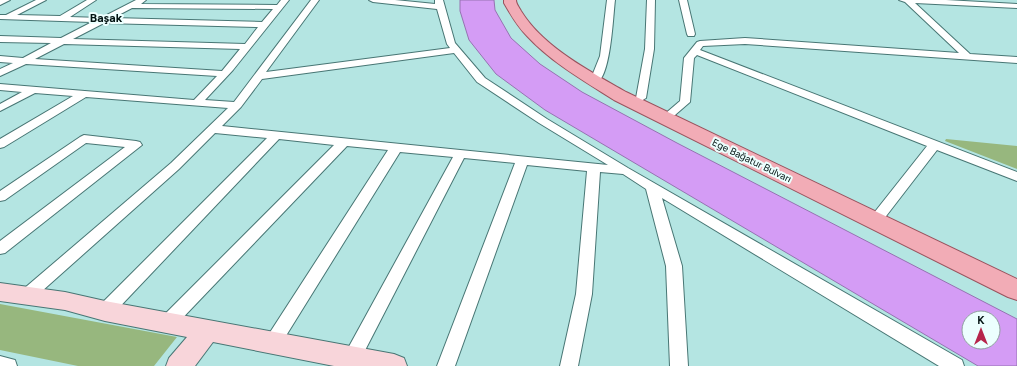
<svg xmlns="http://www.w3.org/2000/svg" width="1017" height="366" viewBox="0 0 1017 366" font-family="Figtree,sans-serif">
	<style>
		.green { fill: #97b77e }
		.water { fill: #d49cf5; stroke: #9573b1; fill-rule: evenodd }
		.lines { fill: none; stroke-linecap: round; stroke-linejoin: round }
		.minor-casing { stroke: #487674; stroke-width: 2 }
		.secondary-casing { stroke: #487674; stroke-width: 2 }
		.primary-casing { stroke: #98525d; stroke-width: 2 }
		.minor { fill: #fff; fill-rule: evenodd }
		.secondary { fill: #f8d5da; fill-rule: evenodd }
		.primary { fill: #f2acb6; fill-rule: evenodd }
		.labels { text-anchor: middle; stroke-width: 4; stroke-linejoin: round; paint-order: stroke }
		.street-label { font-size: 10px; fill: #031413; stroke: #ecfffe }
		.far-district-label { font-size: 12px; font-weight: bold; fill: #031413; stroke: #ecfffe }
	</style>
	<rect width="100%" height="100%" fill="#b4e5e2"/>
	<path class="green" d="M946 139 1017 146V169L945 141Z
		M0 304 177 337 154 366H78L0 350Z"/>
	<path class="water" d="M460 0H494L495 10 511 38 540 64 582 92 677 143 1017 319V366H978L545 110 496 74 469 40 460 11ZM969 318H993V342H969Z"/>
	<g class="lines">
		<defs>
			<path id="minor" d="M0 0H10L0 5Z
				M36 0H46L17 15 60 16 87 0H96L70 17 101 18 136 0H146L141 4 277 5 281 0H289L233 70 205 100 234 102 311 0H319L266 72 450 48 447 44 437 9 373 2 369 0H395L435 4V0H443L455 43 485 78 547 119 628 168 962 360 964 366H939L662 198 682 266 688 366H670L666 266 646 189 623 174 600 172 592 294 578 366H560L576 294 587 171 527 165 455 366H437L515 163 464 158 358 364 352 366 346 364 343 358 346 352 453 157 400 152 279 347 273 349 267 347 264 342 267 337 388 150 347 146 173 328 167 330 161 328 158 323 161 318 334 145 279 139 111 316 105 318 99 316 97 311 99 306 267 138 215 133 179 169 32 300 26 302 20 300 18 296 20 292 171 163 228 108 86 97 4 147 0 148V139L73 96 35 93 0 111V104L22 92 0 90V84L194 100 217 76 26 64 0 76V69L13 63 0 62V56L23 58 51 43 0 42V36L61 38 92 22 0 19V15H6ZM132 8 273 9 262 22 113 18ZM104 23 258 27 245 44 73 39ZM64 44 240 49 222 71 35 59ZM454 53 477 82 539 123 608 165 222 126 241 107 262 79Z
				M607 0H615C613 15 611 80 595 84L590 81 600 56Z
				M647 0H655L654 49 646 98 641 101 636 98 645 49Z
				M679 0H687L695 34 694 36H688L687 34Z
				M899 0H946L1017 4V8L915 3 970 54 1017 57V63L745 44 703 46 700 50 1017 172V181L937 150 880 224 875 226 870 224 868 221 870 218 927 146 697 55 694 58 690 102 675 115H667L666 113 680 101 684 58 697 42 700 41 745 38 959 53 905 2Z
				M84 135 136 141 140 142 142 145 5 253 0 254V241L125 147 86 143 5 200 0 201V191L80 137Z
				M0 356 15 360 17 366H0Z"/>
			<path id="secondary" d="M0 283 65 292 105 301 394 354 404 358 407 366H334L213 342 195 366H166L169 358 187 337 105 321 65 310 0 301Z"/>
			<path id="primary" d="M504 0H516C516 4 519 7 521 11 543 47 591 72 626 92L1017 279V300L1008 297 614 100C584 81 551 62 527 36 517 26 511 15 504 3Z"/>
		</defs>
		<use href="#minor" class="minor-casing"/>
		<use href="#secondary" class="secondary-casing"/>
		<use href="#primary" class="primary-casing"/>
		<use href="#minor" class="minor"/>
		<use href="#secondary" class="secondary"/>
		<use href="#primary" class="primary"/>
	</g>
	<g class="labels">
		<g class="street-label">
			<text transform="translate(752 160) rotate(26)" y="4">Ege Bağatur Bulvarı</text>
		</g>
		<g class="far-district-label">
			<text x="106" y="22">Başak</text>
		</g>
	</g>
	<g transform="translate(981 330)"><circle r="19" fill="#ecfffe" stroke="#8fa1a0"/>
	<path d="M0-3L7 15L0 10L-7 15Z" fill="#b6254b"/>
	<text y="-6" font-size="11" font-weight="bold" text-anchor="middle" fill="#031413">K</text>
	</g>
</svg>
